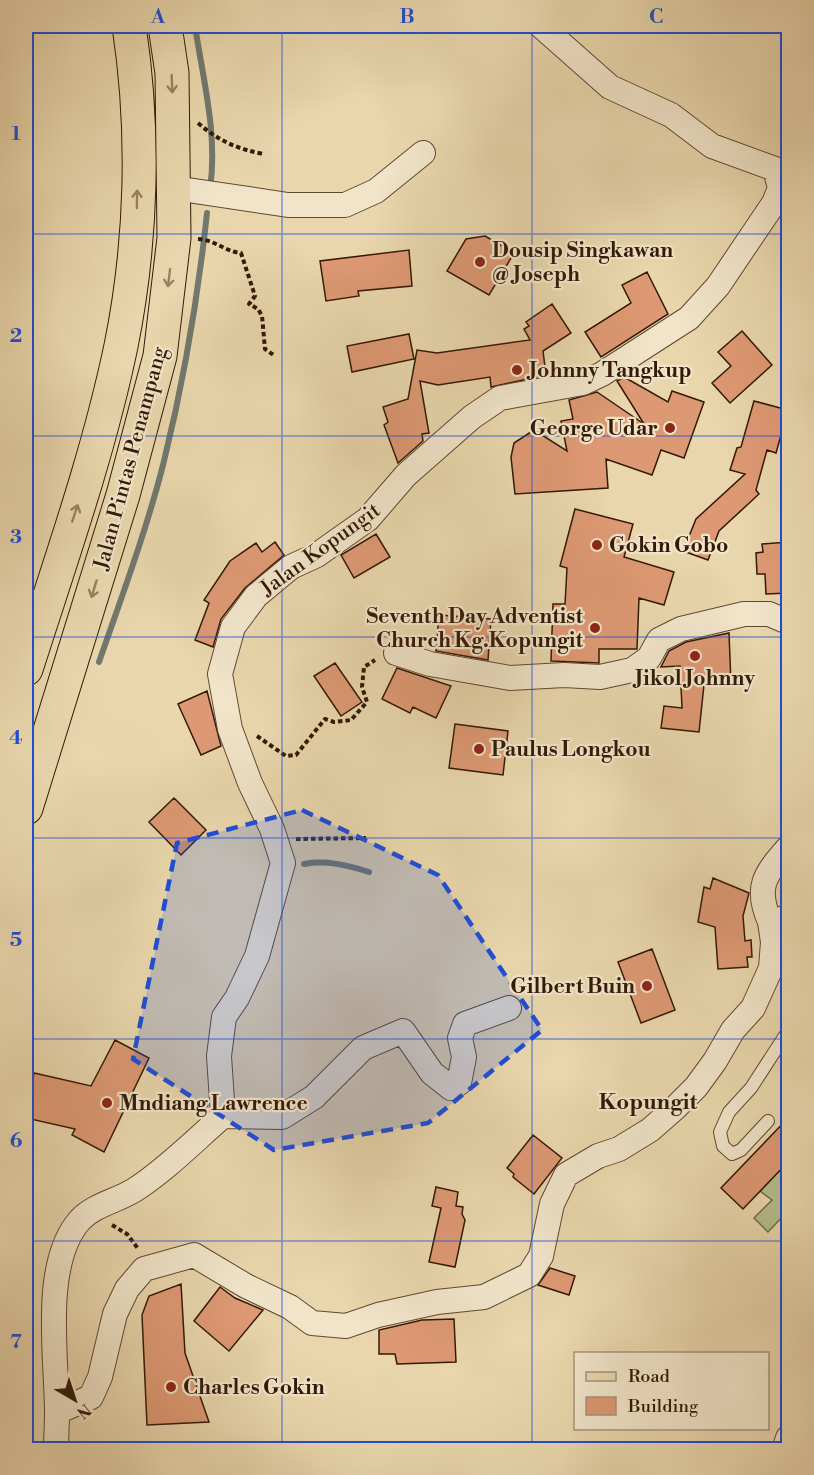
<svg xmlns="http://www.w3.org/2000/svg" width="814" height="1475" viewBox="0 0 814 1475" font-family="'Libre Bodoni',serif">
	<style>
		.green { fill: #b4be8c; stroke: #746c49; stroke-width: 1.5 }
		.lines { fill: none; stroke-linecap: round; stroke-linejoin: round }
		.stream { stroke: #71786e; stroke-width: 6 }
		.building { fill: #dd9973; stroke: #331906; stroke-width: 1.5 }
		.lane-casing { stroke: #604830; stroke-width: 14 }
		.street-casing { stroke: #604830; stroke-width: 26 }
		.primary-casing { stroke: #331906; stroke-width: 35 }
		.path { stroke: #331906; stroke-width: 4; stroke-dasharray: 4.5 3; stroke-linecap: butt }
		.lane { stroke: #f1e4c9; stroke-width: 12 }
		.street { stroke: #f1e4c9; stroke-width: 24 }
		.primary { stroke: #e9d6ac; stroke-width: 33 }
		.oneway { stroke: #978161 }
		.marked { fill: #1d4ed8; fill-opacity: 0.2; stroke: #1d4ed8; stroke-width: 4.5; stroke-dasharray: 12 8; stroke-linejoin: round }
		.grid { fill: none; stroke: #1d4ed8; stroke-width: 1.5; stroke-opacity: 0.55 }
		.poi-dot { fill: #8f2418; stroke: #f1e4c9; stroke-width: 2 }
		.labels { text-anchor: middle; stroke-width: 4.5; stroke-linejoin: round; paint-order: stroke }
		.poi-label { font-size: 21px; font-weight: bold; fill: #331906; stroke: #f1e4c9; text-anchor: start }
		.street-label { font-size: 21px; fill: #331906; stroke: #f1e4c9 }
		.neighbourhood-label { font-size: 22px; font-weight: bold; fill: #331906; stroke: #f1e4c9 }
		.neatline { fill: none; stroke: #1d4ed8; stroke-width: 2 }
		.grid-label { font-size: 20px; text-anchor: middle; font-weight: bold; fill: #1d4ed8 }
	</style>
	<rect width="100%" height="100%" fill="#e9d6ac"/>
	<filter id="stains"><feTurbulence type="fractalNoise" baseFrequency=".00333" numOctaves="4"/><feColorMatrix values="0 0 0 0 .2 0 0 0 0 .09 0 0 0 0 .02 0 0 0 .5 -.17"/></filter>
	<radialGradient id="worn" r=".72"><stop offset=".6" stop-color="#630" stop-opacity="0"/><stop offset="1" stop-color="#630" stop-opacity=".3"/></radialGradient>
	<path class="green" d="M788 1161V1211L768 1232 754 1218 772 1200 760 1191Z"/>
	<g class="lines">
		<path class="stream" d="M195 26C203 79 218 135 210 189
			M99 662C122 596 147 529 164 461 184 380 198 297 207 213
			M304 864C326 860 347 865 369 872"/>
	</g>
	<path class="building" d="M485 236 514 253 489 295 447 271 466 239Z
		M409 250 412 286 358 291 359 296 326 301 320 261Z
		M647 272 668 314 601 357 585 332 631 303 622 285Z
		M552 304 571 333 543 351 546 375 491 387 490 377 438 385 420 381 429 433 422 434 423 441 398 463 384 425 388 422 383 407 408 399 417 350 437 353 530 340 524 329 529 326 526 322Z
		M742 331 772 365 730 403 712 383 731 366 718 352Z
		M409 334 414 359 352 372 347 346Z
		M624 377 668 402 672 391 704 402 684 458 661 450 652 475 606 459 608 488 515 494 511 457 514 443 534 430 567 451 561 421 573 419 569 400 597 392 644 424 617 381Z
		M754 401 788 410 776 453 767 450 756 490 759 494 719 531 708 560 683 551 696 519 745 474 730 470 737 448 741 447Z
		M575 509 633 524 624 557 674 572 664 605 639 598 637 649H599V663L551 661 553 604H565L567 568 560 566Z
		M376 534 390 557 354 578 341 555Z
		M275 542 284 555 245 588 221 619 213 647 195 640 209 603 204 600 230 561 256 543 262 552Z
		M789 542V593L766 594 765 574H757L756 553 763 552 762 544Z
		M439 615 491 619 488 660 436 651Z
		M729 633 731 684 704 685 699 732 661 728 664 706 682 708 680 666 661 667 669 651 686 642Z
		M335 663 362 702 341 716 314 676Z
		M397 668 451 686 436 718 413 707 410 713 382 699Z
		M207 691 221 746 201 755 178 704Z
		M455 724 508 731 503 775 449 768Z
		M174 798 206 830 181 855 149 822Z
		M713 878 749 893 743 916 745 941 751 940 752 957H747L748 967 718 969 715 927 698 922 704 887 710 889Z
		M652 949 675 1010 641 1023 618 962Z
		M115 1040 149 1058 104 1152 72 1135 75 1129 26 1118 34 1073 91 1086Z
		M789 1117V1161L743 1209 721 1188Z
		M533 1135 562 1158 534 1194 513 1177 514 1174 507 1168Z
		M436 1187 458 1192 456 1206 463 1207 462 1214 465 1220 455 1267 429 1262 441 1208 432 1206Z
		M550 1268 575 1276 569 1295 538 1285Z
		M181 1284 185 1353 209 1422 147 1425 142 1315 149 1296Z
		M220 1287 235 1298 263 1310 229 1351 194 1321Z
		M454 1319 456 1362 397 1364 395 1354H379V1330L422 1320Z"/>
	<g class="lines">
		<defs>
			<path id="lane" d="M768 1121 741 1150 732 1154 723 1146 720 1132 729 1112 751 1088 788 1031"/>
			<path id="street" d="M174 188 288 205H345L376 191 423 153
				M396 653 430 664 510 678 564 675 600 677 632 670 649 658 659 640 681 629 744 614H769L788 622
				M770 922C755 888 764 875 788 848
				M223 1116 282 1117 314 1097 363 1048 403 1031 432 1073 451 1088 459 1083 464 1057 460 1038 465 1024 509 1008
				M57 1412 91 1397 100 1377 115 1314 127 1289 144 1269 194 1255 246 1286 290 1307 312 1323 346 1326 378 1315 437 1302 484 1297 529 1275 541 1256 552 1204 566 1175 598 1156 619 1149 650 1130 674 1109 696 1087 715 1061 733 1030 753 1008 771 968 773 942 770 922 788 917
				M56 1450C56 1437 57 1425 57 1413 57 1359 41 1264 80 1220 95 1204 118 1201 136 1189 168 1168 195 1140 223 1116L219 1056 224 1017 237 998 257 956 283 863 272 829 250 783 230 729 220 674 233 627 256 596 291 567 317 555 368 519 406 475 472 417 500 398 583 383 602 374 689 318 718 286 774 203 780 188 775 169 712 146 671 115 610 87 541 26
				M784 1450 788 1438"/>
			<path id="primary" d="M26 669C60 562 98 456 121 346 142 242 145 131 129 26
				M26 808 123 495 160 356 174 238 172 73 165 26"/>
		</defs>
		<use href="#lane" class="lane-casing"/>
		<use href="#street" class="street-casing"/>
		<use href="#primary" class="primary-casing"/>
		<path class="path" d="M198 123C219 141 237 149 264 154
			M198 239C215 240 224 251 241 253L255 296 249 304 258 309 262 316 265 349 275 356
			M257 736 286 756 296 755 325 719 334 722 351 720 367 702 362 687 364 667 375 660
			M296 839 366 838
			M112 1225 127 1234 139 1250"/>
		<use href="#lane" class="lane"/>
		<use href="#street" class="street"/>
		<use href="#primary" class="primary"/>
	</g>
	<defs><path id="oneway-shaft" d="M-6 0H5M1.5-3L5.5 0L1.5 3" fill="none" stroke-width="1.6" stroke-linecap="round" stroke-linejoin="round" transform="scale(1.5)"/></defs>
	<g class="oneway">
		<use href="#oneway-shaft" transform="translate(172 84) rotate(88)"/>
		<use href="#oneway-shaft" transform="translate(137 199) rotate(-89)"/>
		<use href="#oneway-shaft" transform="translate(169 278) rotate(97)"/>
		<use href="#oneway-shaft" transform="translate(75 513) rotate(-72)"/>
		<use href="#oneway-shaft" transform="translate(94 589) rotate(107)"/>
	</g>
	<path class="marked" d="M302 810 438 875 542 1030 428 1123 274 1150 133 1059 177 843Z"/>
	<path class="grid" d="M282 26V1450M532 26V1450M26 234H788M26 436H788M26 637H788M26 838H788M26 1039H788M26 1241H788"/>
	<g class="poi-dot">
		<circle cx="480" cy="262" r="6"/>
		<circle cx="517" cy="370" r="6"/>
		<circle cx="670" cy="428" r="6"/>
		<circle cx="597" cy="545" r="6"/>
		<circle cx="595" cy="628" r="6"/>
		<circle cx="695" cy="656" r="6"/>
		<circle cx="479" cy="749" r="6"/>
		<circle cx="647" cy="986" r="6"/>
		<circle cx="107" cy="1103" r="6"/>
		<circle cx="171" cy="1387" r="6"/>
	</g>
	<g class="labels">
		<g class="poi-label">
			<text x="492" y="257">Dousip Singkawan<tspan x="492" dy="24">@ Joseph</tspan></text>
			<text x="529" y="377">Johnny Tangkup</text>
			<text x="658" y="435" text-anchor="end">George Udar</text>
			<text x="609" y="552">Gokin Gobo</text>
			<text x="583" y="623" text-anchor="end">Seventh Day Adventist<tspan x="583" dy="24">Church Kg.Kopungit</tspan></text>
			<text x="695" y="685" text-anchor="middle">Jikol Johnny</text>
			<text x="491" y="756">Paulus Longkou</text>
			<text x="635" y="993" text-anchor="end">Gilbert Buin</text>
			<text x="119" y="1110">Mndiang Lawrence</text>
			<text x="183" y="1394">Charles Gokin</text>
		</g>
		<g class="street-label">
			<text transform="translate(130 458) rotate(-75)" y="7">Jalan Pintas Penampang</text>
			<text transform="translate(320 549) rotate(-36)" y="7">Jalan Kopungit</text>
		</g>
		<g class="neighbourhood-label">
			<text x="648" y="1109">Kopungit</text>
		</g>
	</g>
	<rect width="814" height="1475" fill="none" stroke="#e9d6ac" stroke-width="66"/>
	<rect x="574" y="1352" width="195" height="78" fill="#f1e4c9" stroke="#a5937b" stroke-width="1.5"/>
	<rect x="586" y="1372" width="30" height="9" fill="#e9d6ac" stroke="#a5937b" stroke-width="1.5"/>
	<text x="628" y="1382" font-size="18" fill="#331906">Road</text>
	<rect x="586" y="1397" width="30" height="18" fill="#dd9973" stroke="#a5937b" stroke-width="1.5"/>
	<text x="628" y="1412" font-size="18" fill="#331906">Building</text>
	<g transform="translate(75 1400) rotate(141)" stroke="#f1e4c9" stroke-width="4.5" paint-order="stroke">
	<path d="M0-4.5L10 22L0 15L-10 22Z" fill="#331906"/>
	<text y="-9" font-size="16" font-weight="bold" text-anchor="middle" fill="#331906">N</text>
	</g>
	<rect x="33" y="33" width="748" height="1409" class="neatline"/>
	<g class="grid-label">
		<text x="158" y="23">A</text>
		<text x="407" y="23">B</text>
		<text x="656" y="23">C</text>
		<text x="16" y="140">1</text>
		<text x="16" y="342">2</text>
		<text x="16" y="543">3</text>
		<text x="16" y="744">4</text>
		<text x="16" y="946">5</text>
		<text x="16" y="1147">6</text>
		<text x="16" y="1348">7</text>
	</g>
	<rect width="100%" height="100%" filter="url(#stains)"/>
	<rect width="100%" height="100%" fill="url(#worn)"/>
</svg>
